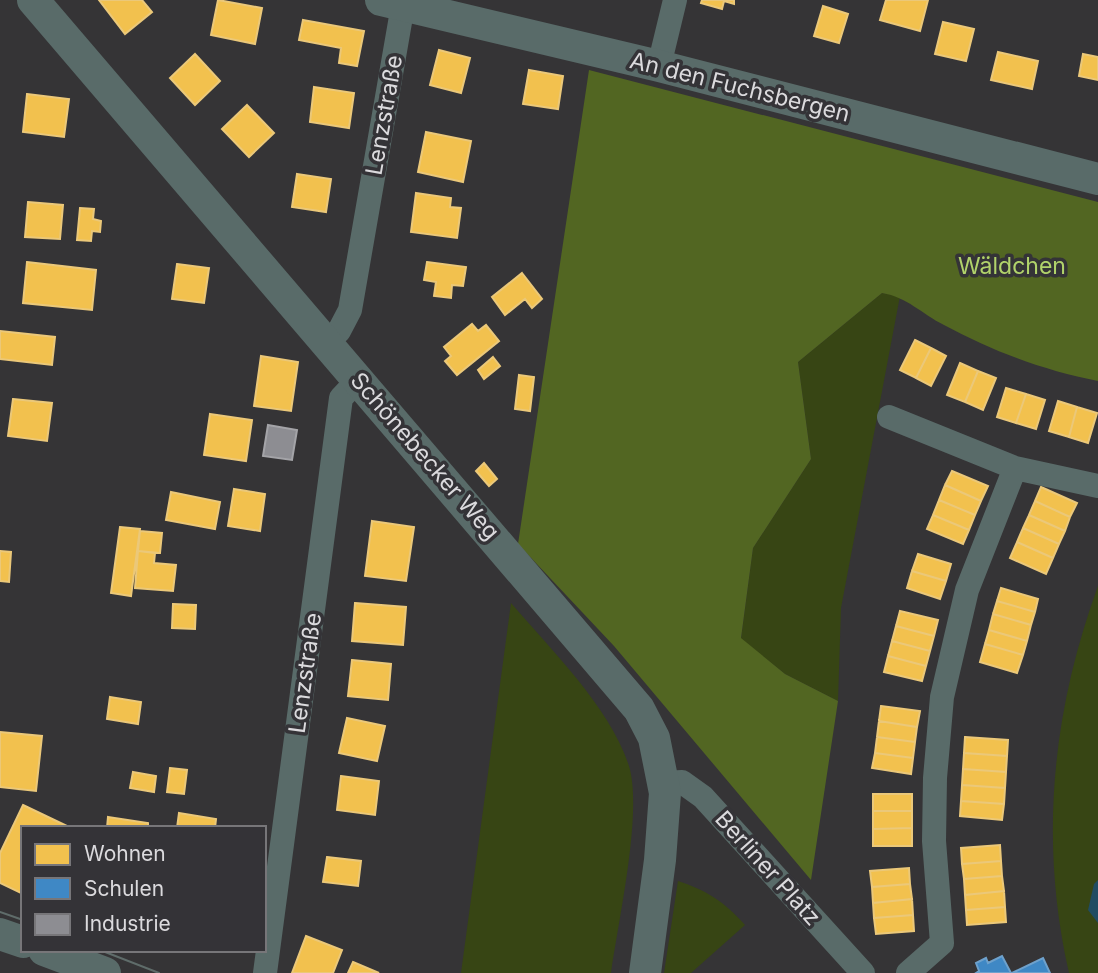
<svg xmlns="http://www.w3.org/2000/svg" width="1098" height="973" viewBox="0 0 1098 973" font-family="Inter,sans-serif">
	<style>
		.green { fill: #374514 }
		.forest { fill: #526622 }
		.water { fill: #214c62 }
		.homes { fill: #f2c14e; stroke: #ebc879; stroke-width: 2 }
		.schools { fill: #3f88c5; stroke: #6ea1cc; stroke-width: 2 }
		.industry { fill: #8d8d92; stroke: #a4a4a8; stroke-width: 2 }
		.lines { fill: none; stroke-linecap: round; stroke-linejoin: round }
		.minor { stroke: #596b69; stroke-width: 24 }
		.tertiary { stroke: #596b69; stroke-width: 32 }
		.tram { stroke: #5f6c6a; stroke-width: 2 }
		.labels { text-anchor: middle; stroke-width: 7; stroke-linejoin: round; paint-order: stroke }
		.street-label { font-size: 23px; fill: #dbdadd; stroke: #343337 }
		.park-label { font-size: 23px; fill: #b1d36b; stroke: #343337 }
	</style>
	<rect width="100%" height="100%" fill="#353436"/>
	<path class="green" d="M882 293 900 296 841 608 838 701 785 674 741 639 753 548 811 459 798 362Z
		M1098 586V973H1069C1039 841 1052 712 1098 586Z
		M511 603C551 650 610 707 629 766 643 812 618 922 611 973H461Z
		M678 881C706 890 725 902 745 925L691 973H664Z"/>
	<path class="forest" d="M589 70 1098 202V381C1045 371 992 351 944 325 922 314 907 297 882 293L798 362 811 459 753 548 741 638 785 674 838 701 811 880 614 646 518 544Z"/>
	<path class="water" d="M1098 880V923L1088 910 1094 884Z"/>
	<path class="homes" d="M99 0H142L152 12 125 34Z
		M218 0 262 8 255 44 211 35Z
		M702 0H734V4L724 1 722 9 701 3Z
		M886 0H928L920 31 880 20Z
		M823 6 848 14 839 43 814 36Z
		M303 20 364 31 357 66 339 63 341 48 299 40Z
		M943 22 974 29 966 61 935 54Z
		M439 50 470 58 461 93 430 85Z
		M998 52 1038 61 1032 89 991 80Z
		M195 54 220 81 195 105 170 78Z
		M1083 54 1098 57V80L1079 76Z
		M529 70 563 76 558 109 523 104Z
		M314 87 354 93 349 128 310 122Z
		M27 94 69 99 64 137 23 132Z
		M247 105 274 133 249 157 222 129Z
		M426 132 471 141 463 182 418 172Z
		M297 174 331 179 326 212 292 207Z
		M416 193 451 198 450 207 461 208 457 238 411 232Z
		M28 202 63 205 60 239 25 237Z
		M80 208 94 209 93 219 101 221 100 232 92 231 91 241 77 240Z
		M27 262 96 270 92 310 23 303Z
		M427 262 466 267 463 286 452 285 451 298 434 296 436 282 424 280Z
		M177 264 209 268 204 303 172 299Z
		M522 273 542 299 532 308 525 299 505 315 492 297Z
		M472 324 478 331 486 325 499 341 457 375 445 361 451 356 444 347Z
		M0 331 55 337 52 365 0 359Z
		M915 340 931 348 916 378 900 370Z
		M931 348 946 356 931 386 916 378Z
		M261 356 298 362 291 411 254 406Z
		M493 357 500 366 484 379 478 370Z
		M960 363 978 371 965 402 947 395Z
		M978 371 996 378 983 410 965 402Z
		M519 375 534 377 530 411 515 409Z
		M1006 388 1026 394 1016 423 997 417Z
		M1026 394 1045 400 1036 429 1016 423Z
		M13 399 52 403 47 441 8 436Z
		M1058 401 1077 407 1069 437 1049 431Z
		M1077 407 1097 413 1088 443 1069 437Z
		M210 414 252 420 246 461 204 455Z
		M484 463 497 479 489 486 476 471Z
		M952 471 988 486 981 501 945 485Z
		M945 485 981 501 975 515 939 500Z
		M1041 487 1077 503 1070 517 1035 501Z
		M234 489 265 494 260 531 228 526Z
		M171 492 220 502 215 529 166 520Z
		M939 500 975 515 969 530 933 515Z
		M1035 501 1070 517 1065 531 1029 515Z
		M933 515 969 530 963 544 927 529Z
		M1029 515 1065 531 1059 544 1023 528Z
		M372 521 414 527 406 581 365 576Z
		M120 527 140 529 131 596 111 593Z
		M1023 528 1059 544 1053 558 1017 542Z
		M140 531 162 533 160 553 138 551Z
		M1017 542 1053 558 1046 574 1010 558Z
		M0 551 11 552 9 582 0 581Z
		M138 551 155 553 154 563 176 565 173 591 135 588Z
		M918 554 951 564 946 581 912 571Z
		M912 571 946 581 940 599 907 588Z
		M1001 588 1038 599 1035 612 997 601Z
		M997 601 1035 612 1031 625 993 614Z
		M355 603 406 607 403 645 352 641Z
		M173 604 196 605 195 629 172 628Z
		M900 611 938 620 934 636 896 626Z
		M993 614 1031 625 1027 641 989 630Z
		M896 626 934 636 930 651 892 641Z
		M989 630 1027 641 1023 655 985 644Z
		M892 641 930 651 926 666 888 656Z
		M985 644 1023 655 1017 673 980 662Z
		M888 656 926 666 922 681 884 672Z
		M352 660 391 664 388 700 348 696Z
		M110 697 141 702 138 724 107 719Z
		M881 706 920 711 917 727 879 721Z
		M347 718 385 726 377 761 339 753Z
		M879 721 917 727 915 742 877 737Z
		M0 732 42 736 36 791 0 787Z
		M877 737 915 742 913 758 875 753Z
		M965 737 1008 740 1007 756 964 753Z
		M875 753 913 758 911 774 872 768Z
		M964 753 1007 756 1006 772 963 769Z
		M170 768 187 770 184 794 167 792Z
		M963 769 1006 772 1005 788 962 785Z
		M133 772 156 776 154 792 130 788Z
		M341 776 379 781 375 815 337 810Z
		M962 785 1005 788 1004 804 961 801Z
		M873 794H912V811H873Z
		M961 801 1004 804 1002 820 960 816Z
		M23 805 69 827 23 828V894L0 883V853Z
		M873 811H912V828L873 829Z
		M179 813 216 819 215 828H177Z
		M108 817 148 823V828H107Z
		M912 828V846H873V829Z
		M1000 845 1001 861 962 864 961 848Z
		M327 857 361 861 358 886 323 882Z
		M1001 861 1002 876 964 879 962 864Z
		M909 868 910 884 872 887 870 871Z
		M1002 876 1004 891 965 895 964 879Z
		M910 884 912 899 873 903 872 887Z
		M1004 891 1005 907 966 910 965 895Z
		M912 899 913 915 874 918 873 903Z
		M1005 907 1006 922 967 925 966 910Z
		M913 915 914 931 876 934 874 918Z
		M306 936 342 950 333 973H292Z
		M353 962 379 973H348Z"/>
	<path class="schools" d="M1002 956 1011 973H976L979 971 976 963 986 958 988 963Z
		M1043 958 1050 973H1012Z"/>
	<path class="industry" d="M268 425 297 430 292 460 263 456Z"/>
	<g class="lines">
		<path class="minor" d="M659 66 675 0
			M328 342 339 331 350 310 403 5
			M889 417 1015 468 1098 486
			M664 783 682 782 703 797 863 973
			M265 973 341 398 359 379
			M908 973 942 943 934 841 935 778 942 697 967 590 1015 468"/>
		<path class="tertiary" d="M33 0 639 709 654 738 665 793 660 860 645 973
			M381 0 659 66 1098 179
			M0 934 23 942
			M44 950 105 973"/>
		<path class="tram" d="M0 912 23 920
			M100 950 159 973"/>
	</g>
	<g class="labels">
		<g class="street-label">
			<text transform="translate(740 87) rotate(14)" y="8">An den Fuchsbergen</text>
			<text transform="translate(384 115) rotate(-80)" y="8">Lenzstraße</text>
			<text transform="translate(425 456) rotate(49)" y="8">Schönebecker Weg</text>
			<text transform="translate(305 673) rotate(-82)" y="8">Lenzstraße</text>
			<text transform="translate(768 868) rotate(48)" y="8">Berliner Platz</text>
		</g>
		<g class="park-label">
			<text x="1012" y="274">Wäldchen</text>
		</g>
	</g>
	<rect x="21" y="826" width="245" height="126" fill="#343337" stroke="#777679" stroke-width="2"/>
	<rect x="35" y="844" width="35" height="21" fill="#f2c14e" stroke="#777679" stroke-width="2"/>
	<text x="84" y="861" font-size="21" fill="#dbdadd">Wohnen</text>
	<rect x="35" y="878" width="35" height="21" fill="#3f88c5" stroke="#777679" stroke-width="2"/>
	<text x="84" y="896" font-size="21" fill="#dbdadd">Schulen</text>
	<rect x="35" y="914" width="35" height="21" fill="#8d8d92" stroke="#777679" stroke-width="2"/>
	<text x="84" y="931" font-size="21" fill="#dbdadd">Industrie</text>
</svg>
